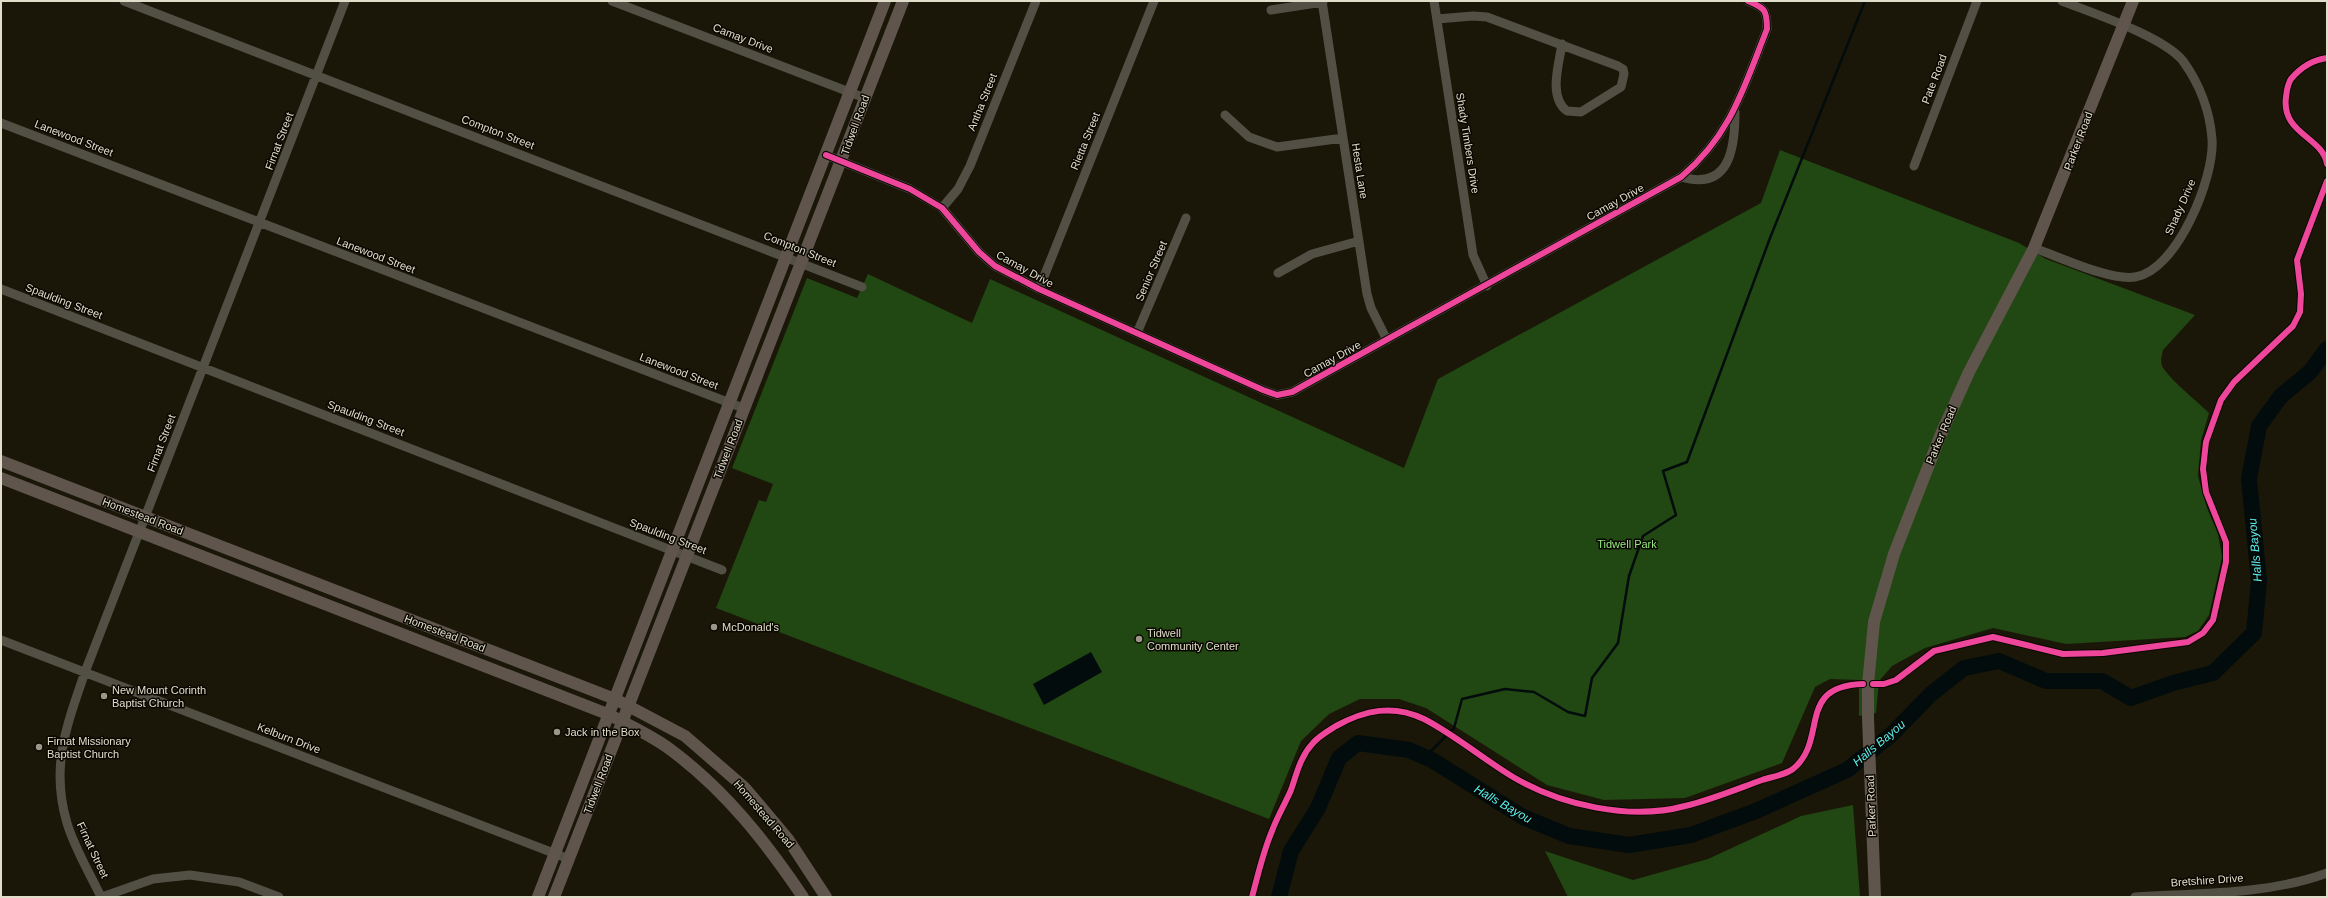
<svg xmlns="http://www.w3.org/2000/svg" width="2328" height="898" viewBox="0 0 2328 898" font-family="Arial,sans-serif">
	<style>
		.green { fill: #214712 }
		.water { fill: #020c0c }
		.lines { fill: none; stroke-linecap: round; stroke-linejoin: round }
		.stream { stroke: #020c0c; stroke-width: 2.5 }
		.river { stroke: #020c0c; stroke-width: 16 }
		.minor { stroke: #524f44; stroke-width: 9 }
		.major { stroke: #5f554c; stroke-width: 12 }
		.cycleway-casing { stroke: #090700; stroke-width: 8 }
		.cycleway { stroke: #ed469a; stroke-width: 6 }
		.poi-dot { fill: #9c9887; stroke: #090700; stroke-width: 1.5 }
		.labels { text-anchor: middle; stroke-width: 3; stroke-linejoin: round; paint-order: stroke }
		.street-label { font-size: 11px; fill: #e1ddcb; stroke: #090700 }
		.park-label { font-size: 11px; fill: #98e882; stroke: #090700 }
		.poi-label { font-size: 11px; fill: #e1ddcb; stroke: #090700; text-anchor: start }
		.water-label { font-size: 12px; font-style: italic; fill: #59eef1; stroke: #090700 }
	</style>
	<rect width="100%" height="100%" fill="#1b1708"/>
	<path class="green" d="M1780 150 2019 243 2046 259 2195 315 2163 350C2162 355 2160 361 2162 366 2169 379 2198 402 2209 413L2201 441 2198 476 2207 508 2218 534 2222 557 2209 615 2198 631 2185 637 2066 644 1993 628 1925 648 1892 666 1879 681 1876 713 1859 716V680L1830 679 1815 687 1782 763 1685 798 1604 800 1547 785 1426 708 1399 699H1360L1329 714 1301 741 1269 819 716 608 759 500 766 502 773 484 732 468 807 278 857 298 868 274 972 323 990 279 1404 468 1438 379 1761 203Z
		M1853 805 1860 897H1568L1545 851 1633 880 1708 859 1801 816Z"/>
	<path class="water" d="M1091 652 1102 672 1044 705 1033 684Z"/>
	<g class="lines">
		<path class="stream" d="M1425 757 1454 728 1462 699 1505 689 1534 692 1568 712 1585 716 1592 678 1618 643 1629 576 1643 536 1676 515 1663 471 1687 462 1770 238 1865 1"/>
		<path class="river" d="M1279 897 1291 851 1318 808 1339 758 1358 743 1409 750 1432 760 1523 817 1569 836 1629 845 1691 835 1756 811 1847 770 1891 735 1931 694 1964 668 1999 661 2046 681H2102L2131 698 2173 683 2213 673 2254 633 2259 581 2249 479 2259 426 2281 396 2310 372 2327 349"/>
		<path class="minor" d="M124 1 862 287
			M612 1 865 98
			M1322 1 1367 294 1371 308 1387 340
			M1434 1 1473 255 1487 286
			M1271 10 1323 2
			M1437 19 1473 16 1487 17 1618 66 1623 69 1624 74 1621 87 1581 112 1567 111C1548 97 1559 64 1562 44
			M1225 115 1249 137 1277 147 1343 138
			M1 123 743 408
			M826 155 910 189 942 208 979 252 995 266 1039 289 1263 390 1277 395 1292 392 1681 177C1731 135 1744 87 1767 29 1767 10 1765 8 1748 1
			M1914 166 1977 1
			M1681 177C1730 191 1735 148 1735 112
			M942 208 958 189 970 166 1036 1
			M2034 248C2060 257 2110 281 2135 277 2177 271 2215 177 2212 139 2210 111 2199 83 2183 61 2163 36 2092 13 2062 1
			M1278 273 1312 254 1359 241
			M1 289 722 570
			M1039 289 1154 1
			M1137 333 1186 218
			M1 640 569 859
			M101 897C90 874 74 847 67 823 50 766 67 725 85 672L345 1
			M102 897 153 879 190 875 239 882 279 897
			M2135 897C2199 893 2267 895 2327 873"/>
		<path class="major" d="M1 461 615 699 685 736 745 788 788 839 826 897
			M1 478 610 715C630 726 653 736 671 750 726 791 765 841 803 897
			M538 897 885 1
			M554 897 903 1
			M1875 897 1868 718V684L1874 622 1894 554 1941 434 1969 372 2034 248 2133 1"/>
		<defs>
			<path id="cycleway" d="M2327 58C2312 60 2301 67 2291 79 2287 85 2287 90 2286 97 2281 134 2323 137 2327 164
				M826 155 910 189 942 208 979 252 995 266 1039 289 1263 390 1277 395 1292 392 1681 177C1731 135 1744 87 1767 29 1767 10 1765 8 1748 1
				M1873 684H1884L1896 680 1934 651 1993 637 2063 654 2103 653 2188 642 2203 633 2213 620 2226 562V542L2206 492 2203 469 2206 442 2221 400 2234 382 2293 326 2300 312 2301 294 2297 260 2327 181
				M1252 897C1258 875 1263 852 1272 831 1277 817 1285 804 1291 790 1297 773 1300 757 1313 743 1319 736 1328 731 1336 726 1365 710 1393 704 1424 719 1455 735 1483 759 1513 777 1561 805 1630 821 1685 806 1711 800 1737 789 1762 780 1771 777 1785 775 1793 769 1829 740 1795 686 1863 684"/>
		</defs>
		<use href="#cycleway" class="cycleway-casing"/>
		<use href="#cycleway" class="cycleway"/>
	</g>
	<g class="poi-dot">
		<circle cx="714" cy="627" r="4"/>
		<circle cx="1139" cy="639" r="4"/>
		<circle cx="104" cy="696" r="4"/>
		<circle cx="557" cy="732" r="4"/>
		<circle cx="39" cy="747" r="4"/>
	</g>
	<g class="labels">
		<g class="street-label">
			<text transform="translate(743 38) rotate(21)" y="4">Camay Drive</text>
			<text transform="translate(1934 79) rotate(-69)" y="4">Pate Road</text>
			<text transform="translate(982 102) rotate(-68)" y="4">Antha Street</text>
			<text transform="translate(855 125) rotate(-70)" y="4">Tidwell Road</text>
			<text transform="translate(498 132) rotate(21)" y="4">Compton Street</text>
			<text transform="translate(74 138) rotate(21)" y="4">Lanewood Street</text>
			<text transform="translate(279 141) rotate(-69)" y="4">Firnat Street</text>
			<text transform="translate(1085 141) rotate(-68)" y="4">Rietta Street</text>
			<text transform="translate(2078 141) rotate(-69)" y="4">Parker Road</text>
			<text transform="translate(1468 143) rotate(81)" y="4">Shady Timbers Drive</text>
			<text transform="translate(1360 171) rotate(81)" y="4">Hesta Lane</text>
			<text transform="translate(1615 202) rotate(-29)" y="4">Camay Drive</text>
			<text transform="translate(2180 207) rotate(-66)" y="4">Shady Drive</text>
			<text transform="translate(800 249) rotate(22)" y="4">Compton Street</text>
			<text transform="translate(376 255) rotate(21)" y="4">Lanewood Street</text>
			<text transform="translate(1025 269) rotate(29)" y="4">Camay Drive</text>
			<text transform="translate(1151 271) rotate(-67)" y="4">Senior Street</text>
			<text transform="translate(64 301) rotate(21)" y="4">Spaulding Street</text>
			<text transform="translate(1332 359) rotate(-29)" y="4">Camay Drive</text>
			<text transform="translate(679 371) rotate(21)" y="4">Lanewood Street</text>
			<text transform="translate(366 418) rotate(21)" y="4">Spaulding Street</text>
			<text transform="translate(1941 435) rotate(-67)" y="4">Parker Road</text>
			<text transform="translate(161 443) rotate(-69)" y="4">Firnat Street</text>
			<text transform="translate(728 449) rotate(-69)" y="4">Tidwell Road</text>
			<text transform="translate(143 516) rotate(21)" y="4">Homestead Road</text>
			<text transform="translate(668 536) rotate(21)" y="4">Spaulding Street</text>
			<text transform="translate(445 633) rotate(21)" y="4">Homestead Road</text>
			<text transform="translate(289 738) rotate(21)" y="4">Kelburn Drive</text>
			<text transform="translate(598 784) rotate(-69)" y="4">Tidwell Road</text>
			<text transform="translate(1871 806) rotate(-92)" y="4">Parker Road</text>
			<text transform="translate(764 814) rotate(49)" y="4">Homestead Road</text>
			<text transform="translate(93 850) rotate(65)" y="4">Firnat Street</text>
			<text transform="translate(2207 880) rotate(-4)" y="4">Bretshire Drive</text>
		</g>
		<g class="park-label">
			<text x="1627" y="548">Tidwell Park</text>
		</g>
		<g class="poi-label">
			<text x="722" y="631">McDonald's</text>
			<text x="1147" y="637">Tidwell<tspan x="1147" dy="13">Community Center</tspan></text>
			<text x="112" y="694">New Mount Corinth<tspan x="112" dy="13">Baptist Church</tspan></text>
			<text x="565" y="736">Jack in the Box</text>
			<text x="47" y="745">Firnat Missionary<tspan x="47" dy="13">Baptist Church</tspan></text>
		</g>
		<g class="water-label">
			<text transform="translate(2255 550) rotate(-95)" y="4">Halls Bayou</text>
			<text transform="translate(1879 743) rotate(-40)" y="4">Halls Bayou</text>
			<text transform="translate(1503 804) rotate(30)" y="4">Halls Bayou</text>
		</g>
	</g>
	<rect width="2328" height="898" fill="none" stroke="#e1ddcb" stroke-width="4"/>
</svg>
